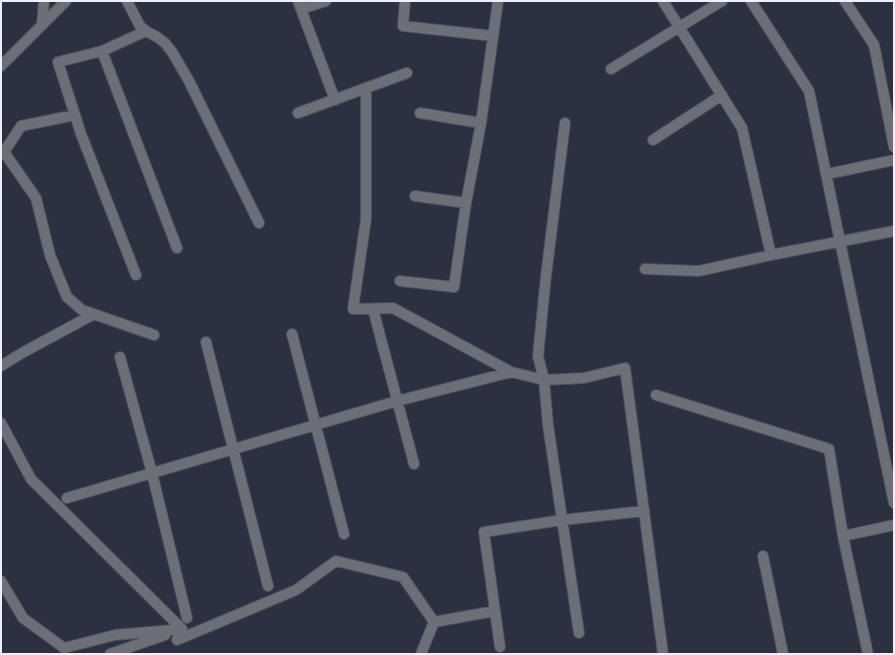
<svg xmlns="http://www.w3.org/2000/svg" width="895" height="655" viewBox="0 0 895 655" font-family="Inter,sans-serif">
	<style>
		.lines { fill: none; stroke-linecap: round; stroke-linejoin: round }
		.minor-casing { stroke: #4b505f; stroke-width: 12 }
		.minor { stroke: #6d6f77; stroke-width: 10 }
	</style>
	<rect width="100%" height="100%" fill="#2c3141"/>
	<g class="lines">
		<defs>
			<path id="minor" d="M127 1 140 26 146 31 157 37 165 43 172 52 189 81 259 223
				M298 1 335 100
				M405 1 403 26 493 36
				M663 1 742 128 771 255
				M751 1 809 91 894 503
				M845 1 874 45 894 147
				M301 9 326 1
				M42 25 44 1
				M102 51 177 248
				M1 66 66 1
				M611 69 722 1
				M366 89V219L353 309 393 308 511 372
				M298 113 407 73
				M420 113 481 123
				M75 115 21 126 4 152 36 198 50 255 67 297 82 310 154 335
				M565 123 546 276 538 356 544 380 548 425 579 633
				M653 140 722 95
				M827 174 894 160
				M415 196 466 203
				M645 269 699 271 771 255 894 231
				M136 275 81 134 58 62 102 51 146 31
				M400 281 454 287 466 203 481 123 498 1
				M373 309 414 464
				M292 334 344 534
				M206 342 268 586
				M120 357 152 473 187 618
				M1 366 22 353 94 314
				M656 395 829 449 843 536 868 654
				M1 423 31 479 182 629 177 640 296 590 336 561 403 577 434 622 495 611
				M67 498 397 401 511 372 544 380 584 378 625 368 663 654
				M843 536 894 525
				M763 556 783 654
				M1 581 23 618 64 648 115 635 182 629
				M500 647 484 532 562 520 644 511
				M110 654 165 635
				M421 654 434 622"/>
		</defs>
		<use href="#minor" class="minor-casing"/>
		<use href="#minor" class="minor"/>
	</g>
	<rect width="895" height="655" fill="none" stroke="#eef1fc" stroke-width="4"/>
</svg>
